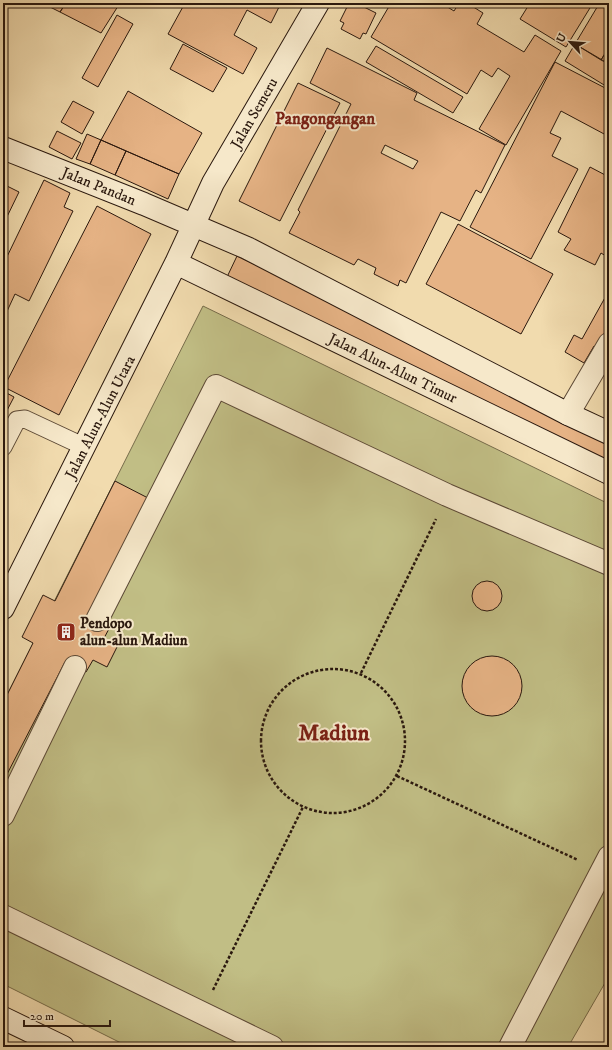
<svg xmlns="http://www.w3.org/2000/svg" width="612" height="1050" viewBox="0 0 612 1050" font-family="'IM FELL DW Pica',serif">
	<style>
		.green { fill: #c1be85; stroke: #766b4a }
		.building { fill: #e6b385; stroke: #2a180e; fill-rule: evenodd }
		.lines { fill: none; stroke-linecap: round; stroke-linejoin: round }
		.lane-casing { stroke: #5c4936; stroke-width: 19 }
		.street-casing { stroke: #5c4936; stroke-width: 24 }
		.secondary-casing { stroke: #2a180e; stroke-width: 24 }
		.path { stroke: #2a180e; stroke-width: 2.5; stroke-dasharray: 3 2; stroke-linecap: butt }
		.lane { stroke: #f6e8ca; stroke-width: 17 }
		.street { stroke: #f6e8ca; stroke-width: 22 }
		.secondary { stroke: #f6e8ca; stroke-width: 22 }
		.labels { text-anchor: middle; stroke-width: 4; stroke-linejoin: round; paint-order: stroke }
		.street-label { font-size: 15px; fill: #2a180e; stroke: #f6e8ca }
		.poi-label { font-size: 15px; font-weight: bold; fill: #2a180e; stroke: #f6e8ca; text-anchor: start }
		.quarter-label { font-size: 17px; font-weight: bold; fill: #7a1f14; stroke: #f6e8ca }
		.town-label { font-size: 23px; font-weight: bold; fill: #7a1f14; stroke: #f6e8ca }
	</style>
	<rect width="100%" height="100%" fill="#f1dbae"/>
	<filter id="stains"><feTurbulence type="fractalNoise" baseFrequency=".005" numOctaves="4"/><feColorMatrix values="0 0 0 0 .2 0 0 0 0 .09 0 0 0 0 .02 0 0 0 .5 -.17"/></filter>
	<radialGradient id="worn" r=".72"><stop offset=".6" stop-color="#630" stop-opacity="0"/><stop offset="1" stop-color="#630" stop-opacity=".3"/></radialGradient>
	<path class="green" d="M203 306 609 504V976L568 1047H129L3 984V703Z"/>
	<path class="building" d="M42 3H66L60 12Z
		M66 3H120L101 33 60 12Z
		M185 3 224 4 281 3 271 23 247 10 234 35 257 48 243 74 168 34Z
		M349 3H356L376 13 366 34 363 33 360 39 341 29 344 23 340 21Z
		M391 3H441L454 11 459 3H467L483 13 477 24 524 52 535 35 561 51 506 145 479 129 510 76 498 68 492 77 481 70 467 94 371 37Z
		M530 3H593L566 47 520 19Z
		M599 3H609V10L599 4Z
		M599 4 609 10V47L601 60 575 44Z
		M117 15 133 24 98 87 82 78Z
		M183 44 227 68 213 92 170 69Z
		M575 44 609 64V88L565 61Z
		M376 46 463 97 453 113 366 62Z
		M609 47V64L601 60Z
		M327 48 417 93 414 100 505 145 481 193 476 190 460 221 441 212 406 283 400 280 398 286 374 274 376 268 358 259 354 265 289 233 300 212 298 210 351 104 310 83ZM385 145 418 161 413 169 381 153Z
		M555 62 609 90V129L606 135 561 111 550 133 561 138 552 156 578 169 531 259 470 227Z
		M298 83 340 103 280 221 239 201Z
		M128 91 202 133 179 174 101 140Z
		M73 101 94 112 82 134 61 122Z
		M57 131 81 143 72 159 49 147Z
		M87 134 101 140 90 164 76 159Z
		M101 140 126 151 115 175 90 164Z
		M126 151 179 174 168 199 115 175Z
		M590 167 609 177V258L601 253 595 265 564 250 571 239 558 232Z
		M44 180 70 193 64 207 73 211 29 301 15 294 3 320V265Z
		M3 184 19 192 3 225Z
		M97 206 151 234 59 415 4 387Z
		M458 224 553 274 521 334 426 284Z
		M237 256 609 436V462L227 277Z
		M607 294 609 295V331L599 349 594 346 584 363 565 352 574 335 582 339Z
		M609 358V377L601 373Z
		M3 391 14 397 3 418Z
		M115 481 148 498 97 620 110 627 103 640 117 647 107 667 93 660 86 672 65 662 4 780H3V703L33 643 22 637 43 595 55 601Z
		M472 596a15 15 0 1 1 30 0a15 15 0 1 1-30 0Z
		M462 686a30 30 0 1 1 60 0a30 30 0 1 1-60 0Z"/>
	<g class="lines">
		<defs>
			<path id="lane" d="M3 447 17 420 25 419 85 447"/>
			<path id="street" d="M568 414 609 344
				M97 620 216 386 447 495 609 564
				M3 815 75 667
				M3 916 272 1047
				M510 1047 609 857"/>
			<path id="secondary" d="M3 148 144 204 247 248 568 414 609 433
				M176 263 609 473
				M3 608 176 263 213 183 318 3
				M3 1018 63 1047"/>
		</defs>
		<use href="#lane" class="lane-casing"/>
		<use href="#street" class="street-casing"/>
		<use href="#secondary" class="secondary-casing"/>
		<path class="path" d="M261 741a72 72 0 1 1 144 0a72 72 0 1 1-144 0Z
			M361 673 436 519
			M397 776 578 860
			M213 990 303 807"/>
		<use href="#lane" class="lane"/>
		<use href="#street" class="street"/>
		<use href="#secondary" class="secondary"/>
	</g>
	<defs>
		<symbol id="building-square" viewBox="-11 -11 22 22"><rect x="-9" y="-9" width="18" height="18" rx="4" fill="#8f2418" stroke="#f6e8ca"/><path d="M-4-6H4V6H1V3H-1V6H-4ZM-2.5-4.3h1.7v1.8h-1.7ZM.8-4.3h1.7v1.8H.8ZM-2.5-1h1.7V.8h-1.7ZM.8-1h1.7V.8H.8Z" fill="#fff"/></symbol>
	</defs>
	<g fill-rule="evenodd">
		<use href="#building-square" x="55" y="621" width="22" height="22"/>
	</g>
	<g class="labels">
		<g class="street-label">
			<text transform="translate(254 113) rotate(-60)" y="5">Jalan Semeru</text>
			<text transform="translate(99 186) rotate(22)" y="5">Jalan Pandan</text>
			<text transform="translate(393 368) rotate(26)" y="5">Jalan Alun-Alun Timur</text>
			<text transform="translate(100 417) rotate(-63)" y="5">Jalan Alun-Alun Utara</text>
		</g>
		<g class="poi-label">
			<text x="80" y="628">Pendopo<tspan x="80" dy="17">alun-alun Madiun</tspan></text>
		</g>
		<g class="quarter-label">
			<text x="325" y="124">Pangongangan</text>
		</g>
		<g class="town-label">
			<text x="334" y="740">Madiun</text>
		</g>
	</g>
	<rect width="612" height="1050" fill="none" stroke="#f1dbae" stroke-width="16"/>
	<rect x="4" y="4" width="604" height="1042" fill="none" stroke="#2a180e" stroke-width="2"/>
	<rect x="8" y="8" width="596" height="1034" fill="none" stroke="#2a180e"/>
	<g transform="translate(570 42) rotate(296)" stroke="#f6e8ca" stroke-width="3" paint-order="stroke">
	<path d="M0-3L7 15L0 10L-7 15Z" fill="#2a180e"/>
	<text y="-6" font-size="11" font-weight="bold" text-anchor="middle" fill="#2a180e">U</text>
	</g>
	<path d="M24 1020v6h86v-6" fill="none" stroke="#2a180e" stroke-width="2"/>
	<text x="30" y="1020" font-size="12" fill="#2a180e" stroke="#f6e8ca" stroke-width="3" paint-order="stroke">20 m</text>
	<rect width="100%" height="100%" filter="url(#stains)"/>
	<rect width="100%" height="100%" fill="url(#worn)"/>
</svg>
